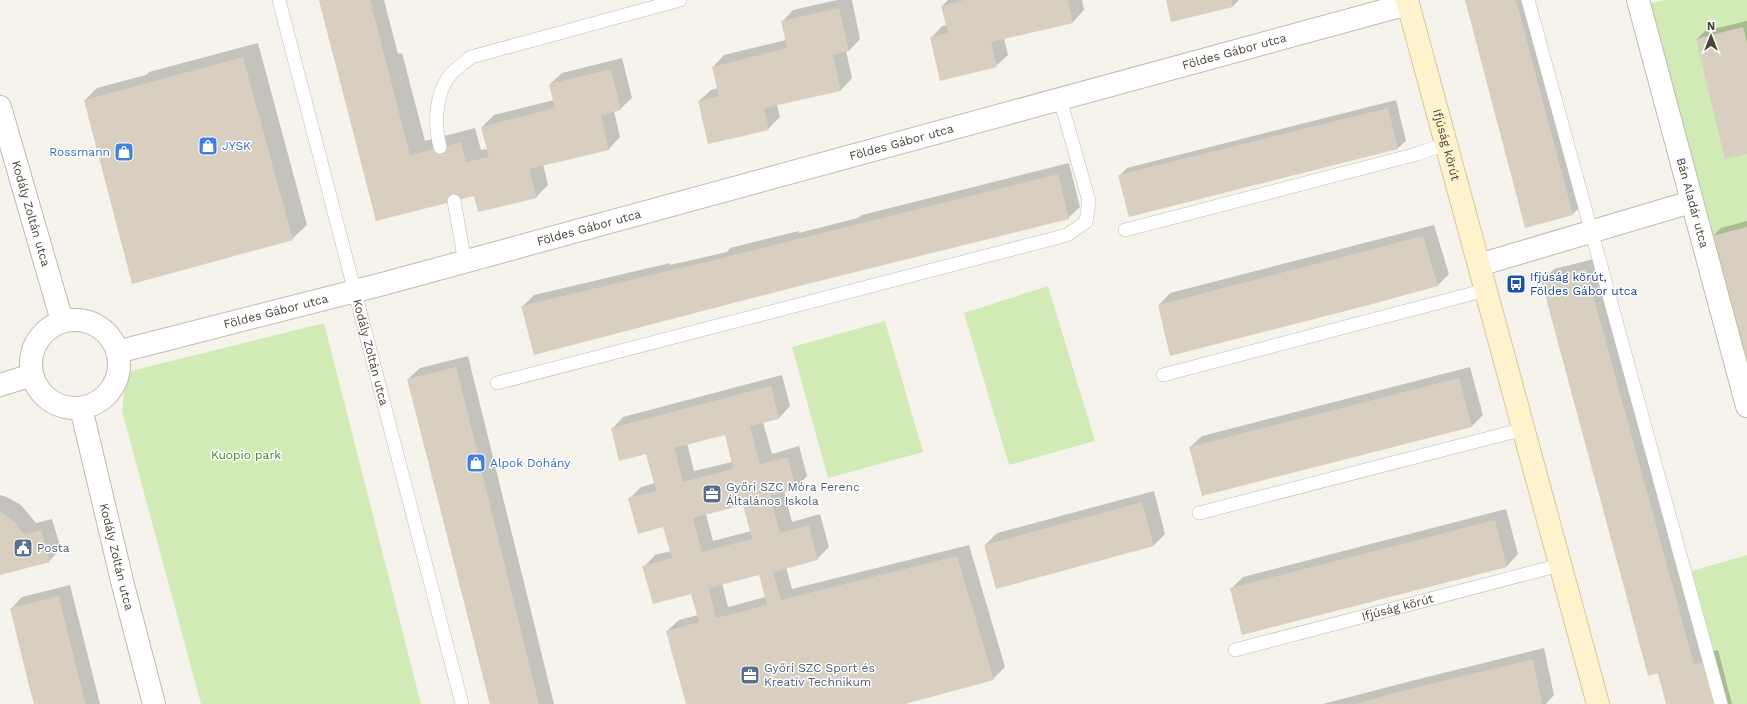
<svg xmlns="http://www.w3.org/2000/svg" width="1747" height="704" viewBox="0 0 1747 704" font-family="'Work Sans',sans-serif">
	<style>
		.green { fill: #d2eab5 }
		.shadow { fill: #0003; fill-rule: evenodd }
		.building { fill: #d8cfc1; fill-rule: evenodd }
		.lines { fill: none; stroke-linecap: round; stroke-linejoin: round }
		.lane-casing { stroke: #c2bbae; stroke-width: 14 }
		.street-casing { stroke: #c2bbae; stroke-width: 24 }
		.secondary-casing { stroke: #d6c79b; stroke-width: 24 }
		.lane { stroke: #fff; stroke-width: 13 }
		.street { stroke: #fff; stroke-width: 22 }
		.secondary { stroke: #fff3cd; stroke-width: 22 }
		.labels { text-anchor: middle; stroke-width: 3; stroke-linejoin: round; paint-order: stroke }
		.street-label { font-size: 12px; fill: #4b4439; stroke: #fff }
		.shop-label { font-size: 12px; fill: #366cbe; stroke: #fff; text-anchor: start }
		.transit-label { font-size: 12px; fill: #164399; stroke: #fff; text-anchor: start }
		.park-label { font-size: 12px; fill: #4a7f2a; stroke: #fff }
		.service-label { font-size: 12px; fill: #4e5e75; stroke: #fff; text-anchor: start }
	</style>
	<rect width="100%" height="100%" fill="#f6f3ec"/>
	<path class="green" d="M1664 0H1747V227L1712 236 1639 6Z
		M1048 286 1095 441 1009 465 964 313Z
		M885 321 923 452 828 478 792 347Z
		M324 323 421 704H201L122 411 127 372Z
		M1747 555V704H1728L1692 571Z"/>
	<path class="shadow" d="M319 0H384L398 54 402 53 425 141 475 128 481 150 488 149 482 127 494 115 554 100 550 84 562 73 622 58 632 98 620 109 614 111 620 137 609 149 543 164 548 185 536 197 475 194 377 219Z
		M837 0H852L860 39 849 51H846L852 78 841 90 777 104 780 117 768 129 699 101 711 90 718 88 713 67 724 55 786 40 782 22 793 10Z
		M948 0H1082L1084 10 1073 22 1004 38 1008 55 996 66 931 38 942 26 947 25 942 6Z
		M1167 0H1239L1233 6 1172 21Z
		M1465 0H1530L1584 203 1573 214Z
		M1747 21V153L1697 39 1705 31Z
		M258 43 307 225 292 239 85 100 97 88 146 75 149 72Z
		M1396 100 1406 141 1398 148 1129 216 1119 176 1127 168Z
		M1069 163 1080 207 1068 218 522 307 534 295 670 263V265L727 252 730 248 799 231V233L858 218 862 215Z
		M1747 221V402L1713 236 1721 228Z
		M1434 225 1449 274 1437 286 1159 305 1170 293Z
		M1598 258 1701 654 1718 650 1732 704H1667L1542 281 1554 269Z
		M468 356 554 704H490L408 379 420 368Z
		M1470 367 1483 415 1472 426 1203 495 1190 447 1202 436Z
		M782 375 790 406 779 418 763 422 772 454 799 446 807 476 796 488 784 491 792 522 820 514 829 547 817 559 786 567 792 589 969 545 1005 667 993 679 901 704H687L667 631 679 620 698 615 692 592 644 567 655 555 671 551 664 526 629 499 641 487 655 483 646 453 612 429 623 417ZM726 434 732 462 694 471 687 443ZM744 504 751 531 713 541 706 514ZM760 574 766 597 728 607 722 583Z
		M1154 491 1165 534 1154 545 997 587 985 545 997 533Z
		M0 495 7 497 21 505 36 523 52 519 61 549 49 561 0 574Z
		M1506 509 1518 554 1507 566 1242 634 1231 589 1243 577Z
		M70 585 100 704H35L11 609 22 597Z
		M1544 648 1554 695 1546 704H1323L1411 681Z"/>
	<path class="building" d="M319 0H370L410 155 461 142 466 162 489 157 481 127 555 108 549 84 611 69 621 110 601 115 609 150 529 169 537 198 478 212 474 196 376 221Z
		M965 0H1068L1073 23 991 42 997 67 940 81 930 37 948 33 941 6Z
		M1166 0H1232L1233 7 1171 22Z
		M1465 0H1516L1573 215 1525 228Z
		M839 8 849 51 833 55 841 91 764 108 769 130 708 144 698 101 719 96 712 67 787 48 781 21Z
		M1743 27 1747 44V154L1725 159 1696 39Z
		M243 57 293 240 132 284 84 100Z
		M1388 108 1398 149 1129 217 1118 175Z
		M1058 174 1069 219 799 286 534 355 521 306 718 259Z
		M1747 227V366L1712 236Z
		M1423 236 1438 286 1365 306 1170 356 1158 305Z
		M1586 269 1694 664 1707 661 1718 704H1666L1658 673 1648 676 1541 280Z
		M456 367 476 447 539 704H490L407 379Z
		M1459 378 1472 427 1202 496 1189 447Z
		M771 386 779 419 750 426 760 464 788 457 796 489 770 496 780 533 809 525 818 560 773 572 781 600 957 556 994 680 905 704H686L666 631 699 622 691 594 653 604 642 566 672 558 663 527 638 534 628 498 656 491 646 454 619 461 611 428ZM725 435 733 469 683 482 674 448ZM743 505 752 539 702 552 693 518ZM759 575 767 605 716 618 709 588Z
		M1142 502 1154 546 996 589 984 545Z
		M0 511 15 522 24 534 41 530 50 562 0 575Z
		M1495 520 1507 567 1242 635 1230 588Z
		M59 596 78 674 86 704H34L29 686 10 608Z
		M1533 659 1542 704H1355L1398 692Z"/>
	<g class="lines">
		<defs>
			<g id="lane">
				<path id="s1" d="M279 0 462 704"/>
				<path d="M1528 0 1721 704"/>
				<path d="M440 147C434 125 435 91 452 73 458 67 465 62 471 57L680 0"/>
				<path d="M454 201 465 262"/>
				<path d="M1125 230 1417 154 1446 144"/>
				<path d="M1163 375 1486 290"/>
				<path d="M497 383 1067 235 1086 222 1089 201 1060 99"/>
				<path d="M1199 513 1524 429"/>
				<path id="s2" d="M1235 650 1560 565"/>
			</g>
			<g id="street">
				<path id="s3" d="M1638 0 1747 406"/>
				<path id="s4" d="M0 107 62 321"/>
				<path d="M1479 265 1691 202"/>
				<circle cx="75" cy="364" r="44"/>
				<path id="s5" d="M117 352 379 285 1408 4"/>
				<path d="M0 385 32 375"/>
				<path id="s6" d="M81 408 123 585 154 704"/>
			</g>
			<g id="secondary">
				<path id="s7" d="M1407 0 1598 704"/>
			</g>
		</defs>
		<use href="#lane" class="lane-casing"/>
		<use href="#street" class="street-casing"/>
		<use href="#secondary" class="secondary-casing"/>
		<use href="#lane" class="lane"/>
		<use href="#street" class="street"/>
		<use href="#secondary" class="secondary"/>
	</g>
	<defs>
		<symbol id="shop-square" viewBox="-11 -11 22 22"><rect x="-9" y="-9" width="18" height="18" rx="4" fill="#3f7fe0" stroke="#fff"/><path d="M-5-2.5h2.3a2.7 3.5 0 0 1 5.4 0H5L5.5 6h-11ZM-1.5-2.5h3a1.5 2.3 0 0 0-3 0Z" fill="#fff"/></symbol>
		<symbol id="bus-square" viewBox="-11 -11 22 22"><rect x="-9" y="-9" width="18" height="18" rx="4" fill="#1a4fb4" stroke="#fff"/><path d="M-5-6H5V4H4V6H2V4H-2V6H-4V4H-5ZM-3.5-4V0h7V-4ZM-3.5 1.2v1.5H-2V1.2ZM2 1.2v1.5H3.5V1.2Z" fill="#fff"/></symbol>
		<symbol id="office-square" viewBox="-11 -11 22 22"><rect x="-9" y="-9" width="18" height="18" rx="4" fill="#5c6f8a" stroke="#fff"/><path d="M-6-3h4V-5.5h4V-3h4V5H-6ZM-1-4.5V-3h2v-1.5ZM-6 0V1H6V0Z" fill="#fff"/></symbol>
		<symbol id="civic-square" viewBox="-11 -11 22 22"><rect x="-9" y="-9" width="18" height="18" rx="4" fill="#5c6f8a" stroke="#fff"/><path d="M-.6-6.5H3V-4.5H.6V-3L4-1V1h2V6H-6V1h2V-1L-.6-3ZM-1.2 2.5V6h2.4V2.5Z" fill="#fff"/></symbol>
	</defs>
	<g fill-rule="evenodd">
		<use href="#shop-square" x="197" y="135" width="22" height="22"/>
		<use href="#shop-square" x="113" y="141" width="22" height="22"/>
		<use href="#bus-square" x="1505" y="273" width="22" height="22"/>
		<use href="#shop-square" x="465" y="452" width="22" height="22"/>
		<use href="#office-square" x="701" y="483" width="22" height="22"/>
		<use href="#civic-square" x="12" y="537" width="22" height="22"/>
		<use href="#office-square" x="739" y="664" width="22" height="22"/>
	</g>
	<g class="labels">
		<g class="street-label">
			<text dy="4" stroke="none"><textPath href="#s5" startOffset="1157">Földes Gábor utca</textPath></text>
			<text dy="4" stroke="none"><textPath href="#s5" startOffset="812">Földes Gábor utca</textPath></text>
			<text dy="4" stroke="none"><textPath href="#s7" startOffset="150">Ifjúság körút</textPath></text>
			<text dy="4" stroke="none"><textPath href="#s3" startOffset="210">Bán Aladár utca</textPath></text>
			<text dy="4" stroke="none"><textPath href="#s4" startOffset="111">Kodály Zoltán utca</textPath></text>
			<text dy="4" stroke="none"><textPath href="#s5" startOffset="488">Földes Gábor utca</textPath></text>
			<text dy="4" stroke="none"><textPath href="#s5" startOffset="164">Földes Gábor utca</textPath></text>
			<text dy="4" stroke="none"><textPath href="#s1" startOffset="364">Kodály Zoltán utca</textPath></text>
			<text dy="4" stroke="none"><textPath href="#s6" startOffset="153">Kodály Zoltán utca</textPath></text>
			<text dy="4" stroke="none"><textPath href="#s2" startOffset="168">Ifjúság körút</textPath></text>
		</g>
		<g class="shop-label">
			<text x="222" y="150">JYSK</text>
			<text x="110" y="156" text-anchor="end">Rossmann</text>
			<text x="490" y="467">Alpok Dohány</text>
		</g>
		<g class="transit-label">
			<text x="1530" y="281">Ifjúság körút,<tspan x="1530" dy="14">Földes Gábor utca</tspan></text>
		</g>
		<g class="park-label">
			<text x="246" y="459">Kuopio park</text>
		</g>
		<g class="service-label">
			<text x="726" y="491">Győri SZC Móra Ferenc<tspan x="726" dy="14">Általános Iskola</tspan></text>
			<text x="37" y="552">Posta</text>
			<text x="764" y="672">Győri SZC Sport és<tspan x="764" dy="14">Kreatív Technikum</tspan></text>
		</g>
	</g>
	<g transform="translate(1711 36)" stroke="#ffffff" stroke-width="3" paint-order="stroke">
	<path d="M0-3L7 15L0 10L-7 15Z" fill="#4b4439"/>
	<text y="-6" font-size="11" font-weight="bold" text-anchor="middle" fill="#4b4439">N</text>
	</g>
</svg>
